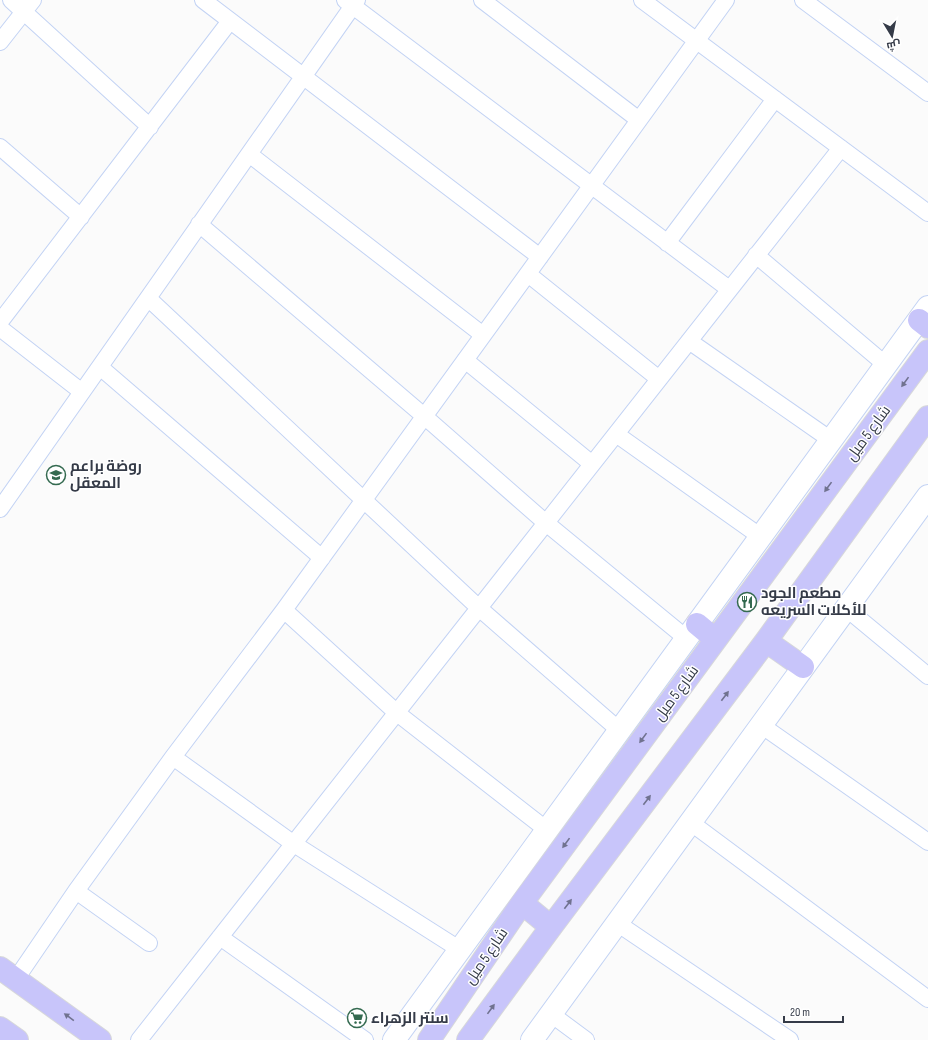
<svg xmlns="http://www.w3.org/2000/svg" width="928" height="1040" viewBox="0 0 928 1040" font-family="'Sofia Sans Condensed',Cairo,sans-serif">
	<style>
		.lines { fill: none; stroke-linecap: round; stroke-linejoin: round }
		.street-casing { stroke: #c3d3f4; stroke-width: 18 }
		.secondary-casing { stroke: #c3d3f4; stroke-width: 24 }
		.primary-casing { stroke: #d7d8da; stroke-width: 24 }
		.street { stroke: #fff; stroke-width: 16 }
		.secondary { stroke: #fff; stroke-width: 22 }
		.primary { stroke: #c8c5fa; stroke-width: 22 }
		.oneway { fill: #70728f }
		.labels { text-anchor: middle; stroke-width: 3; stroke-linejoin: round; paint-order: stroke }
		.street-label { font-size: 15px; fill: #353b48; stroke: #fff }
		.poi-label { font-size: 15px; font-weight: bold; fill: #353b48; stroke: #fff; text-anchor: start }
	</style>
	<rect width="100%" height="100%" fill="#fbfbfb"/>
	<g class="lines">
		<defs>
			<path id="street" d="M11 0 150 127
				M203 0 540 257
				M345 0 729 289
				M482 0 639 120
				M642 0 928 213
				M803 0 928 93
				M0 42 33 0
				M0 147 81 217
				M249 154 483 335
				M199 224 424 416 546 523 686 638
				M667 243 775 99
				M756 255 886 365
				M528 274 659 379
				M148 298 479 608 619 730
				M0 322 230 21
				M0 328 82 392
				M689 341 831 440
				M465 360 592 464
				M100 367 322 558
				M616 434 761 537
				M0 509 357 0
				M846 608 928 676
				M284 610 397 713 547 830
				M761 725 928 842
				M173 757 294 844 459 949
				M690 822 928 999
				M76 891 149 943
				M617 923 790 1040
				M220 937 365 1040
				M16 979 76 891 173 757 284 610 726 0
				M551 1014 586 1040
				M139 1040 841 148"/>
			<path id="secondary" d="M394 1040 928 307
				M532 1040 928 496"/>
			<path id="primary" d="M919 320 928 327
				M697 624 715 639
				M766 641 803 667
				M522 903 551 927
				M0 968 100 1040
				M0 1028 17 1040
				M429 1040 522 903 928 351
				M468 1040 551 927 766 641 928 417"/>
		</defs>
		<use href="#street" class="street-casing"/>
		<use href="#secondary" class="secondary-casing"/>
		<use href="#primary" class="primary-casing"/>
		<use href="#street" class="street"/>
		<use href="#secondary" class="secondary"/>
		<use href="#primary" class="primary"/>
	</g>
	<defs><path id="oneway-solid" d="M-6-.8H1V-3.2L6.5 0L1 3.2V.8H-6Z"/></defs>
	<g class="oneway">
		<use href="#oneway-solid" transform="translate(905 382) rotate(126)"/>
		<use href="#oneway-solid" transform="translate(828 487) rotate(126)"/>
		<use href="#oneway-solid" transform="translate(725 696) rotate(-53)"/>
		<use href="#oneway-solid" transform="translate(643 738) rotate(126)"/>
		<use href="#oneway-solid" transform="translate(647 800) rotate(-53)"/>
		<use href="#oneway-solid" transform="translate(566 843) rotate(126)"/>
		<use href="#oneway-solid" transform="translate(568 904) rotate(-53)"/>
		<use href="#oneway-solid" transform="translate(491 1009) rotate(-54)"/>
		<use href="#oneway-solid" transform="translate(69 1017) rotate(-144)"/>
	</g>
	<defs>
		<symbol id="school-ring" viewBox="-11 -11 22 22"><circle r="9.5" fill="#fff" stroke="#346a50" stroke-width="1.5"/><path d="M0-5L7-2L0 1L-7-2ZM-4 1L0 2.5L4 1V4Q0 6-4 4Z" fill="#346a50"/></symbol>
		<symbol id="restaurant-ring" viewBox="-11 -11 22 22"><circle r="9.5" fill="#fff" stroke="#346a50" stroke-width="1.5"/><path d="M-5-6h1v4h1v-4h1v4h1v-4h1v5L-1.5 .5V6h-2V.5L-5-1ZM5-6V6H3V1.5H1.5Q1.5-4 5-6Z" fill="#346a50"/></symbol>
		<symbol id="supermarket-ring" viewBox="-11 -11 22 22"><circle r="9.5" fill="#fff" stroke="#346a50" stroke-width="1.5"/><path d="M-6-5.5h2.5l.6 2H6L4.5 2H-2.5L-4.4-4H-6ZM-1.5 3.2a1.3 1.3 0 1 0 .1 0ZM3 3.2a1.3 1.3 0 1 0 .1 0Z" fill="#346a50"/></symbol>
	</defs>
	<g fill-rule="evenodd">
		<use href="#school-ring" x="45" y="464" width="22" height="22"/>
		<use href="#restaurant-ring" x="736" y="591" width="22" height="22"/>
		<use href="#supermarket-ring" x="346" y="1007" width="22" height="22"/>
	</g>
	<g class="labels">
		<g class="street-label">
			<text transform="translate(868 433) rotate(-54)" y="5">شارع 5 ميل</text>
			<text transform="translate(676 693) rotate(-54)" y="5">شارع 5 ميل</text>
			<text transform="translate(486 956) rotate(-56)" y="5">شارع 5 ميل</text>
		</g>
		<g class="poi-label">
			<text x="70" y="471">روضة براعم<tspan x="70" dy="17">المعقل</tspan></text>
			<text x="761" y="598">مطعم الجود<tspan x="761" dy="17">للأكلات السريعه</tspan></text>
			<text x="371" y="1023">سنتر الزهراء</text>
		</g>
	</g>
	<g transform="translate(892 36) rotate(170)" stroke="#ffffff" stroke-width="3" paint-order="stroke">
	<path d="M0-3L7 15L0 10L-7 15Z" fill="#353b48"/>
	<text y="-6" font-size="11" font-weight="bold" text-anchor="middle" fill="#353b48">ش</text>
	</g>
	<path d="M784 1016v6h59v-6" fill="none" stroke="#353b48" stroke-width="2"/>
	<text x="790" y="1016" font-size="12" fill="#353b48" stroke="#ffffff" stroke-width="3" paint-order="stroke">20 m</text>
</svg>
